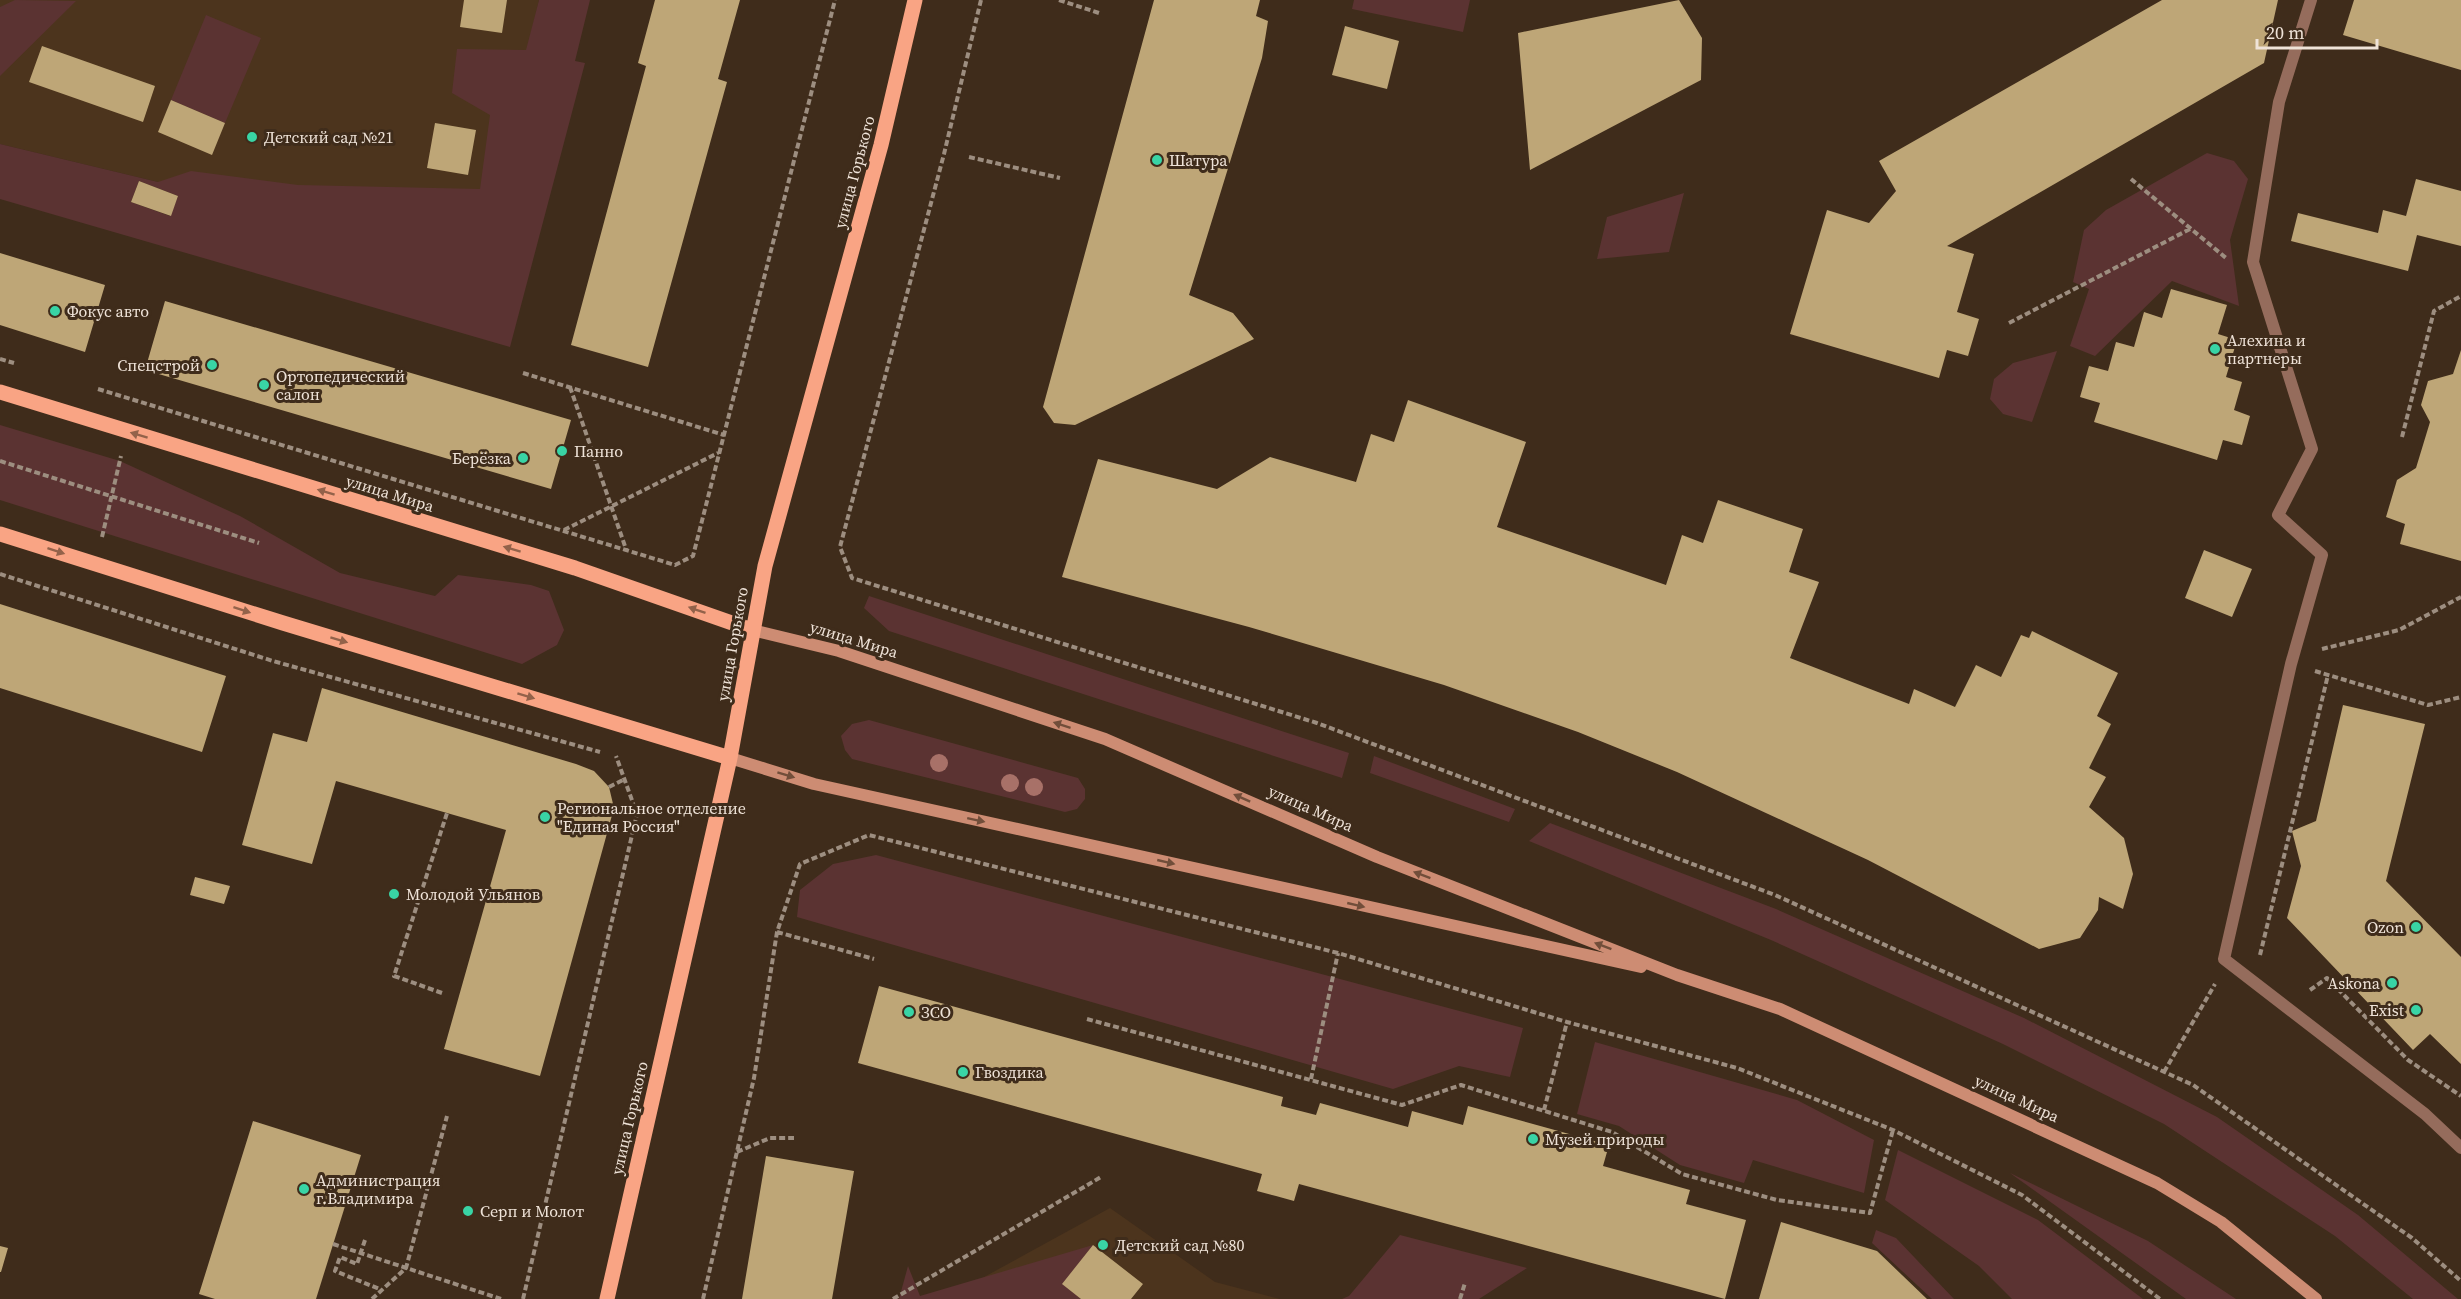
<svg xmlns="http://www.w3.org/2000/svg" width="2461" height="1299" viewBox="0 0 2461 1299" font-family="'Source Serif 4',serif">
	<style>
		.built { fill: #4c341d }
		.green { fill: #5b3332; fill-rule: evenodd }
		.building { fill: #bea677 }
		.lines { fill: none; stroke-linecap: round; stroke-linejoin: round }
		.path { stroke: #9d8e80; stroke-width: 4; stroke-dasharray: 6 3; stroke-linecap: butt }
		.lane { stroke: #956c5c; stroke-width: 12 }
		.secondary { stroke: #cd8c73; stroke-width: 12 }
		.primary { stroke: #f9a484; stroke-width: 15 }
		.tree { fill: #a87168 }
		.oneway { fill: #93624a }
		.oneway2 { fill: #714e3a }
		.poi-dot { fill: #39d4a5; stroke: #3f2c1b; stroke-width: 2 }
		.labels { text-anchor: middle; stroke-width: 6; stroke-linejoin: round; paint-order: stroke }
		.poi-label { font-size: 16px; fill: #efe3d8; stroke: #3f2c1b; text-anchor: start }
		.street-label { font-size: 16px; fill: #efe3d8; stroke: #3f2c1b }
	</style>
	<rect width="100%" height="100%" fill="#3f2c1b"/>
	<path class="built" d="M0 0H539L472 279 158 182 0 144Z
		M1110 1208 1215 1282 1280 1299H944Z"/>
	<path class="green" d="M15 0 76 1 0 76V7Z
		M539 0H590L575 61 585 63 510 347 0 199V144L158 182 191 171 298 185 480 189 490 115 452 93 457 49 526 50ZM139 181 178 196 170 216 131 202Z
		M1354 0H1470L1463 32 1352 9Z
		M206 15 261 38 225 123 171 100Z
		M2207 153 2234 161 2248 179 2230 240 2239 306 2172 281 2095 356 2070 346 2089 289 2073 282 2084 230 2106 210Z
		M1684 193 1669 252 1597 259 1607 217Z
		M2057 351 2032 422 2003 414 1990 399 1994 379 2013 363Z
		M0 425 120 461 240 516 340 573 435 596 458 575 531 585 549 591 564 630 557 645 522 664 0 500Z
		M869 596 1349 753 1342 778 889 631 864 608Z
		M869 720 1078 778 1085 789V799L1077 809 1065 812 852 759 845 750 841 736 852 724Z
		M1374 756 1515 809 1509 822 1370 773Z
		M1550 823 1776 909 2024 1018 2217 1117 2358 1215 2458 1299H2413L2335 1236 2164 1124 2003 1044 1771 940 1529 841Z
		M876 855 1523 1028 1510 1077 1459 1066 1393 1089 797 917 800 890 833 864Z
		M1595 1042 1797 1100 1874 1140 1864 1193 1753 1160 1744 1183 1680 1165 1619 1126 1577 1114Z
		M1898 1150 2038 1220 2143 1299H2012L1979 1266 1885 1200Z
		M2010 1173 2148 1241 2236 1299H2186Z
		M1876 1230 1896 1238 1954 1299H1932L1872 1243Z
		M1400 1235 1527 1268 1479 1299H1342L1349 1296Z
		M1093 1245 1063 1284 1081 1299H899L908 1266 920 1296Z"/>
	<path class="building" d="M464 0H507L502 33 460 27Z
		M655 0H740L718 79 727 82 648 367 571 345 646 66 638 63Z
		M1154 0H1260L1256 16 1268 21 1262 58 1189 295 1233 313 1254 339 1075 425 1054 423 1043 407Z
		M1679 0 1702 38 1701 80 1530 170 1518 33Z
		M2162 0H2278L2264 63 1947 246 1974 254 1957 312 1979 319 1968 356 1947 350 1939 378 1790 334 1827 210 1869 223 1896 191 1879 161Z
		M2354 0H2461V70L2343 35Z
		M1345 26 1399 41 1387 89 1332 75Z
		M42 46 155 86 143 122 29 82Z
		M171 100 225 123 212 155 158 132Z
		M435 123 476 130 468 175 427 168Z
		M2416 179 2461 191V246L2417 235 2408 271 2291 241 2298 213 2378 233 2383 210 2406 216Z
		M139 181 178 196 171 216 131 202Z
		M0 253 105 285 85 352 0 325Z
		M2171 289 2227 305 2218 334 2237 340 2226 377 2242 382 2234 410 2250 416 2242 445 2223 440 2217 460 2094 422 2100 403 2080 397 2089 366 2108 371 2116 342 2134 347 2144 312 2162 318Z
		M165 301 571 420 551 489 145 370Z
		M2461 350V561L2400 544 2405 524 2386 517 2397 480 2416 468 2430 422 2421 405 2428 381 2453 374Z
		M1408 400 1526 442 1497 527 1666 585 1682 535 1703 543 1718 500 1803 529 1789 572 1819 582 1790 658 1909 704 1914 689 1955 707 1976 665 2001 677 2021 635 2029 638 2032 631 2118 673 2097 716 2111 724 2089 768 2106 777 2089 807 2124 838 2133 874 2123 909 2099 897 2098 910 2080 938 2039 949 1868 860 1677 772 1578 732 1444 685 1249 627 1062 577 1098 459 1217 489 1270 457 1356 482 1371 434 1394 442Z
		M2204 550 2252 569 2232 617 2185 598Z
		M0 604 226 676 202 752 0 688Z
		M322 688 576 764 594 771 609 787 614 808 540 1076 444 1049 506 830 336 781 312 864 242 845 273 733 307 742Z
		M2343 705 2425 724 2386 881 2461 957V1064L2430 1034 2413 1050 2287 918 2301 866 2292 831 2316 821Z
		M195 877 230 886 224 904 190 895Z
		M879 986 1283 1097 1281 1106 1316 1115 1320 1103 1408 1127 1412 1111 1463 1125 1468 1106 1609 1145 1603 1166 1690 1190 1686 1204 1746 1220 1725 1299 1299 1184 1294 1201 1276 1196 1257 1191 1262 1174 858 1063Z
		M253 1121 361 1155 316 1299H215L199 1294Z
		M766 1156 854 1171 832 1299H742Z
		M1781 1222 1877 1251 1927 1299H1759Z
		M1093 1245 1143 1284 1131 1299H1081L1062 1284Z
		M0 1246 8 1248 1 1272H0Z"/>
	<g class="lines">
		<path class="path" d="M981 0 944 154 840 547 852 578 1317 723 1775 895 2193 1085 2412 1238 2461 1281
			M1059 0 1099 13
			M969 157 1060 178
			M2131 179 2226 258
			M2009 323 2190 229
			M0 359 14 363
			M523 373 724 435
			M570 387 626 549
			M98 389 675 565 693 556 835 0
			M2402 437 2434 311 2461 296
			M0 461 259 543
			M564 530 718 453
			M102 537 121 456
			M0 574 273 661 600 752
			M2322 649 2399 630 2461 597
			M2315 671 2428 705 2461 697
			M609 787 625 779
			M777 932 874 959
			M2260 955 2328 675
			M2310 990 2327 978 2408 1060 2461 1096
			M442 993 394 976 447 813
			M1087 1019 1402 1105 1461 1085 1612 1132 1682 1174 1777 1200 1870 1213 1893 1130
			M2164 1072 2215 984
			M1311 1079 1338 953
			M1544 1110 1567 1022
			M737 1152 770 1138H794
			M365 1240 357 1264 340 1257 335 1271 382 1290
			M333 1244 501 1299
			M372 1299 406 1268 447 1116
			M523 1299 637 814 616 756
			M703 1299 754 1078 777 932 800 864 869 835 1338 953 1567 1022 1737 1068 1893 1130 2022 1195 2160 1299
			M893 1299 1101 1177
			M1460 1299 1465 1283"/>
		<path class="lane" d="M2311 0 2279 102 2253 262 2312 449 2278 515 2322 555 2291 664 2224 959 2425 1114 2461 1148"/>
		<path class="secondary" d="M752 630 839 651 1105 739 1377 857 1677 975 1780 1009 2157 1183 2221 1222 2316 1299
			M730 758 814 784 1641 967"/>
		<path class="primary" d="M0 392 575 568 752 630
			M0 534 283 623 730 758
			M607 1299 730 758 765 566 881 145 915 0"/>
	</g>
	<g class="tree">
		<circle cx="939" cy="763" r="9"/>
		<circle cx="1010" cy="783" r="9"/>
		<circle cx="1034" cy="787" r="9"/>
	</g>
	<defs><path id="oneway-solid" d="M-6-.8H1V-3.2L6.5 0L1 3.2V.8H-6Z" transform="scale(1.5)"/></defs>
	<g class="oneway">
		<use href="#oneway-solid" transform="translate(139 435) rotate(-163)"/>
		<use href="#oneway-solid" transform="translate(326 492) rotate(-163)"/>
		<use href="#oneway-solid" transform="translate(512 549) rotate(-163)"/>
		<use href="#oneway-solid" transform="translate(56 551) rotate(18)"/>
		<use href="#oneway-solid" transform="translate(242 610) rotate(18)"/>
		<use href="#oneway-solid" transform="translate(697 610) rotate(-161)"/>
		<use href="#oneway-solid" transform="translate(339 640) rotate(17)"/>
		<use href="#oneway-solid" transform="translate(526 696) rotate(17)"/>
	</g>
	<g class="oneway2">
		<use href="#oneway-solid" transform="translate(1062 725) rotate(-162)"/>
		<use href="#oneway-solid" transform="translate(786 775) rotate(17)"/>
		<use href="#oneway-solid" transform="translate(1242 798) rotate(-156)"/>
		<use href="#oneway-solid" transform="translate(976 820) rotate(12)"/>
		<use href="#oneway-solid" transform="translate(1166 862) rotate(13)"/>
		<use href="#oneway-solid" transform="translate(1422 875) rotate(-159)"/>
		<use href="#oneway-solid" transform="translate(1356 905) rotate(13)"/>
		<use href="#oneway-solid" transform="translate(1603 946) rotate(-159)"/>
	</g>
	<g class="poi-dot">
		<circle cx="252" cy="137" r="6"/>
		<circle cx="1157" cy="160" r="6"/>
		<circle cx="55" cy="311" r="6"/>
		<circle cx="2215" cy="349" r="6"/>
		<circle cx="212" cy="365" r="6"/>
		<circle cx="264" cy="385" r="6"/>
		<circle cx="562" cy="451" r="6"/>
		<circle cx="523" cy="458" r="6"/>
		<circle cx="545" cy="817" r="6"/>
		<circle cx="394" cy="894" r="6"/>
		<circle cx="2416" cy="927" r="6"/>
		<circle cx="2392" cy="983" r="6"/>
		<circle cx="2416" cy="1010" r="6"/>
		<circle cx="909" cy="1012" r="6"/>
		<circle cx="963" cy="1072" r="6"/>
		<circle cx="1533" cy="1139" r="6"/>
		<circle cx="304" cy="1189" r="6"/>
		<circle cx="468" cy="1211" r="6"/>
		<circle cx="1103" cy="1245" r="6"/>
	</g>
	<g class="labels">
		<g class="poi-label">
			<text x="264" y="143">Детский сад №21</text>
			<text x="1169" y="166">Шатура</text>
			<text x="67" y="317">Фокус авто</text>
			<text x="2227" y="346">Алехина и<tspan x="2227" dy="18">партнеры</tspan></text>
			<text x="200" y="371" text-anchor="end">Спецстрой</text>
			<text x="276" y="382">Ортопедический<tspan x="276" dy="18">салон</tspan></text>
			<text x="574" y="457">Панно</text>
			<text x="511" y="464" text-anchor="end">Берёзка</text>
			<text x="557" y="814">Региональное отделение<tspan x="557" dy="18">"Единая Россия"</tspan></text>
			<text x="406" y="900">Молодой Ульянов</text>
			<text x="2404" y="933" text-anchor="end">Ozon</text>
			<text x="2380" y="989" text-anchor="end">Askona</text>
			<text x="2404" y="1016" text-anchor="end">Exist</text>
			<text x="921" y="1018">ЗСО</text>
			<text x="975" y="1078">Гвоздика</text>
			<text x="1545" y="1145">Музей природы</text>
			<text x="316" y="1186">Администрация<tspan x="316" dy="18">г.Владимира</tspan></text>
			<text x="480" y="1217">Серп и Молот</text>
			<text x="1115" y="1251">Детский сад №80</text>
		</g>
		<g class="street-label">
			<text transform="translate(854 172) rotate(-75)" y="6">улица Горького</text>
			<text transform="translate(390 493) rotate(17)" y="6">улица Мира</text>
			<text transform="translate(854 639) rotate(17)" y="6">улица Мира</text>
			<text transform="translate(732 644) rotate(-80)" y="6">улица Горького</text>
			<text transform="translate(1311 808) rotate(24)" y="6">улица Мира</text>
			<text transform="translate(2017 1098) rotate(25)" y="6">улица Мира</text>
			<text transform="translate(629 1118) rotate(-77)" y="6">улица Горького</text>
		</g>
	</g>
	<path d="M2257 39v9h120v-9" fill="none" stroke="#efe3d8" stroke-width="3"/>
	<text x="2266" y="39" font-size="18" fill="#efe3d8" stroke="#3f2c1b" stroke-width="4.5" paint-order="stroke">20 m</text>
</svg>
